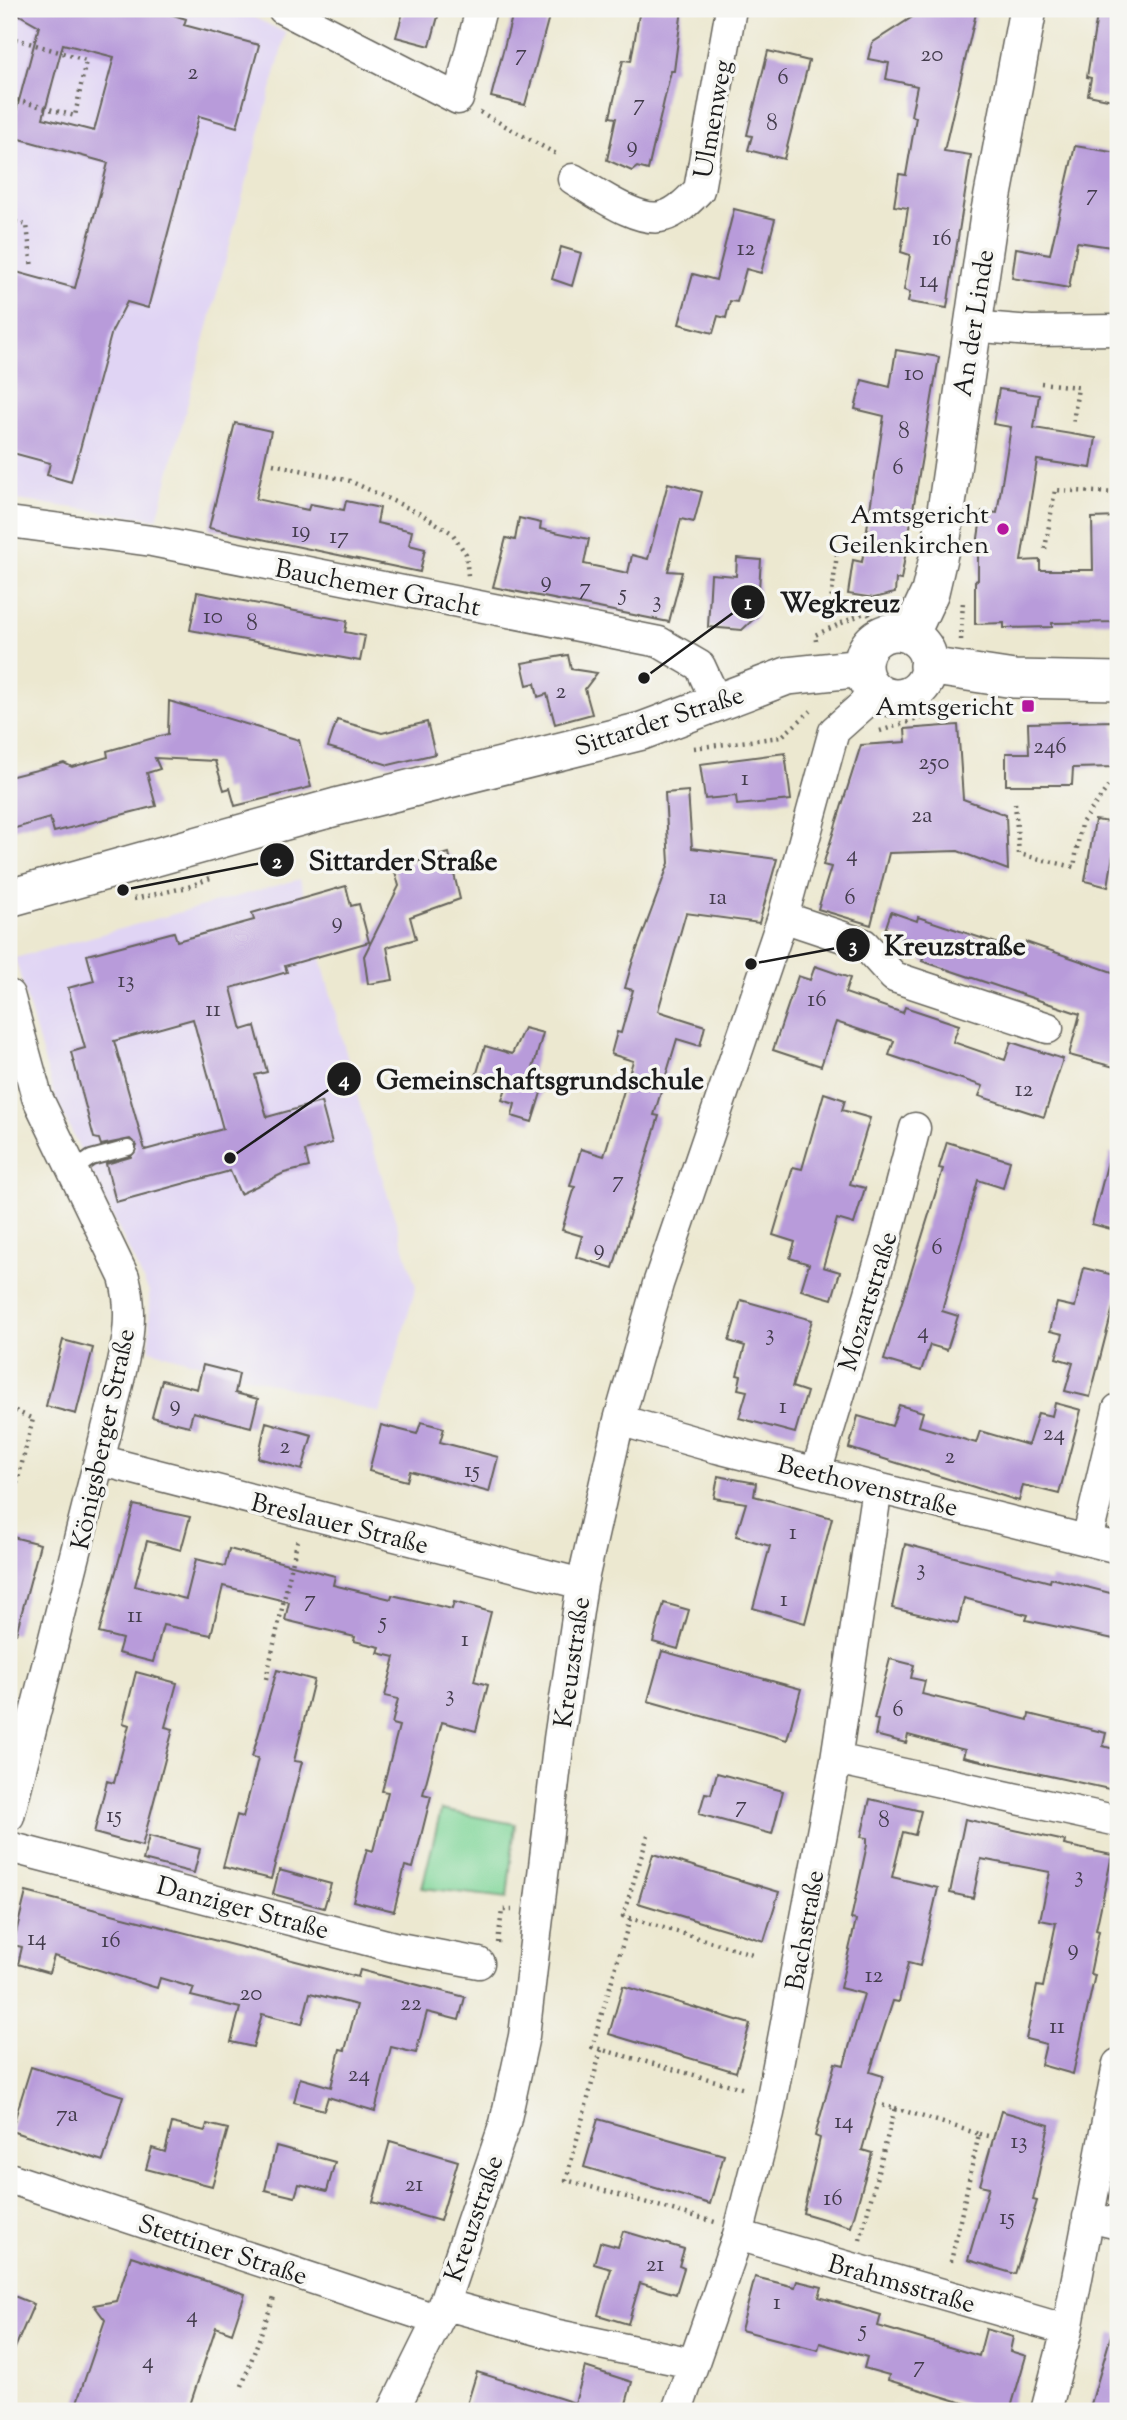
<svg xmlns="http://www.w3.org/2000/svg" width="1127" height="2420" viewBox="0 0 1127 2420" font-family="'Sorts Mill Goudy',serif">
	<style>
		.built { fill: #e0d4f4 }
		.green { fill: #80d699; stroke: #4e795a; stroke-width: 2 }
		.building { fill: #b89bda; fill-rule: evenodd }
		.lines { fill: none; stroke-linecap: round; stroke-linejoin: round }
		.service-casing { stroke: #65635b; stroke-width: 18 }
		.minor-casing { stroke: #65635b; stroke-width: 33 }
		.tertiary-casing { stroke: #65635b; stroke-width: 40 }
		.path { stroke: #65635b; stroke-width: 4.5; stroke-dasharray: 2 5; stroke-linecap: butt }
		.service { stroke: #fff; stroke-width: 14 }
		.minor { stroke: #fff; stroke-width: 30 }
		.tertiary { stroke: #fff; stroke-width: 37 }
		.poi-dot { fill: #b5179e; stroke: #f6f6f2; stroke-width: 2.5 }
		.labels { text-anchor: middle; stroke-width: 7; stroke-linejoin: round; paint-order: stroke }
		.number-label { font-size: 23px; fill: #433c4c }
		.street-label { font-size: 26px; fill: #1c1c1c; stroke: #f6f6f2 }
		.poi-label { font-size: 26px; fill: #1c1c1c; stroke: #f6f6f2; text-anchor: end }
		.leader { fill: none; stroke: #1c1c1c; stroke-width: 2.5 }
		.callout-dot { fill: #1c1c1c; stroke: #f6f6f2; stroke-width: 2.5 }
		.mark-label { font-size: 21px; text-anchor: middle; font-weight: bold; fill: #fff }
		.callout-label { font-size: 28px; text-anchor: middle; font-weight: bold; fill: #1c1c1c; stroke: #f6f6f2; stroke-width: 7; stroke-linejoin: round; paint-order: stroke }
	</style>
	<rect width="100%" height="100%" fill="#f6f6f2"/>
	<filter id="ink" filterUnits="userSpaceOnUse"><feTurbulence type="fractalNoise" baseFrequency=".0143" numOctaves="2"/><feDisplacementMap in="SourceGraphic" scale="14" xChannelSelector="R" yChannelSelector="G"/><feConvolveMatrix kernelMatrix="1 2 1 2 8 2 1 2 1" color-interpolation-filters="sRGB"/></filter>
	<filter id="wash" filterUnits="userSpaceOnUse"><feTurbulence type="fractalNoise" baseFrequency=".00686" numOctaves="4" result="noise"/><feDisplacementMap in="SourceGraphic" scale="28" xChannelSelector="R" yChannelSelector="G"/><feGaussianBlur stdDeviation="1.57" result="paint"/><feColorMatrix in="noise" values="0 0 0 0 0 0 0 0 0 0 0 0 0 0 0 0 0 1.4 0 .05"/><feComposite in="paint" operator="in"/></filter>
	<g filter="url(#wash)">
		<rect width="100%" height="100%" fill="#ece8d0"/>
		<path class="built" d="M9 9H237L286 33 157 519 9 499Z
			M300 879 359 1102 416 1287 380 1413 150 1350 149 1292 54 1095 15 958Z"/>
		<path class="green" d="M441 1810 515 1824 507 1898 422 1888Z"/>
		<g id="blocks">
			<path class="building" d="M9 9H168L167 13 186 19 184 25 259 45 237 127 199 116 148 308 127 302 112 331 71 482 47 475 50 463 9 452V270L75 288 108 163 9 136V110L16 112 39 26ZM63 44 114 57 94 131 43 118Z
				M404 9H440L430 46 396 37Z
				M514 9H551L525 105 491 97Z
				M640 9H682L674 71H671L648 170 637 167 632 171 607 160 616 118 610 117 623 60 631 61Z
				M925 9H977L944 151 971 155 947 308 908 302 910 292 904 290 910 255 901 252 908 208 894 206 899 174 906 175 916 117 911 116 917 86 886 79 889 63 868 59 872 43Z
				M1098 9H1118V101L1088 95 1091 78 1087 77Z
				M768 51 809 61 784 159 748 150 752 136 747 135Z
				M1075 146 1118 153V248L1077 242 1069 288 1012 278 1016 248 1050 254Z
				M734 209 775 219 761 273 746 269 737 302 730 301 726 318 718 316 713 333 679 324 693 274 716 280Z
				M561 247 581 253 572 286 552 279Z
				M896 350 939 357 901 580 896 579 895 593 874 598 848 594 853 560 862 562 884 416 855 409 862 380 890 387Z
				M999 389 1039 395 1034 428 1096 438 1091 468 1037 460 1021 561 1040 560V570H1093L1092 518 1118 517V622L1052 623V627L1004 628V623L975 624V581L978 580V538L982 511 997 513 1011 427 993 424Z
				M235 423 271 431 256 499 308 510 310 504 344 510 346 501 380 508 377 523 412 531 409 545 425 549 420 572 209 528Z
				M668 483 702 492 694 522 681 519 668 571 682 572 669 622 493 587 506 538 515 540 519 518 541 523 540 529 589 539 584 564 628 573 632 555 648 559Z
				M737 558 761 560 757 616 742 630 708 627 711 574 736 576Z
				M197 592 347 621 345 632 365 636 360 661 190 630Z
				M568 655 571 669 597 673 585 689 592 714 555 724 547 694 538 697 535 683 527 685 522 663Z
				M169 701 299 740 311 787 235 806 230 788 224 790 215 761 155 758 160 769 147 773 156 806 54 832 50 818 9 830V777L64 763 72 767 108 757 107 751 168 734Z
				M337 720 382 733 427 722 435 754 389 765 328 747Z
				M1114 721 1116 767 1073 768 1072 785H1006V753H1029L1028 723Z
				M958 725 963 799 1006 815 1008 870 958 851 889 853 871 925 818 909 831 867 823 865 861 745 906 742 905 729Z
				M785 753 791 800 737 805 736 796 705 799 700 764Z
				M688 791 692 848 777 859 759 923 686 913 658 1011 705 1026 700 1046 677 1039 654 1115 659 1116 613 1268 576 1257 582 1236 562 1230 575 1187 570 1186 581 1149 604 1156 633 1061 611 1054 617 1032 621 1033 633 990 625 988 633 960 669 863 665 793Z
				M1095 820 1118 823 1108 887 1085 881Z
				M449 853 460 899 410 917 416 939 387 947 393 980 368 984 364 956 399 886 394 868Z
				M346 886 351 906 359 904 369 942 285 966 287 972 231 988 242 1030 255 1026 267 1072 255 1075 267 1117 321 1102 332 1143 305 1151 309 1167 284 1173 240 1194 230 1171 116 1202 106 1164 131 1157 137 1146 130 1139 101 1145 99 1139 94 1138 71 1052 85 1048 68 988 94 981 87 955 174 932 177 941 254 920 252 913ZM193 1019 223 1129 145 1150 114 1041Z
				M891 912 917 921 918 917 1023 952 1026 942 1118 974V1068L1069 1055 1080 1014 922 961 924 955 908 950 911 940 884 933Z
				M815 966 850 978 845 993 903 1013 905 1007 959 1025 953 1042 1005 1060 1011 1042 1063 1059 1044 1117 979 1096 983 1086 889 1055 894 1041 836 1022 821 1066 773 1050 798 976 810 980Z
				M524 1028 543 1033 530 1079 544 1083 532 1122 512 1116 515 1104 502 1100 507 1085 476 1076 485 1046 512 1054Z
				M824 1093 845 1100 842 1110 870 1118 850 1184 865 1188 854 1224 837 1219 823 1267 840 1272 832 1299 801 1290 809 1264 790 1258 795 1242 773 1235 793 1167 802 1169Z
				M947 1142 1010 1161 1003 1188 978 1180 942 1311 958 1316 947 1350 930 1345 921 1371 884 1360 943 1169 939 1168Z
				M1110 1153 1118 1154V1231L1092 1224Z
				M1084 1268 1118 1276V1288L1090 1397 1065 1391 1073 1363 1056 1358 1063 1334 1050 1331 1057 1303 1075 1307Z
				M741 1300 812 1320 792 1387 807 1392 795 1433 739 1418 747 1391 738 1389 741 1376 737 1375 745 1346 729 1341Z
				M63 1340 93 1348 76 1414 46 1406Z
				M203 1365 239 1374 235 1393 258 1399 251 1427 193 1412 189 1426 152 1417 162 1380 197 1389Z
				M1055 1403 1081 1410 1059 1494 1023 1485 1019 1501 849 1448 858 1416 892 1426 899 1405 923 1412 919 1426 976 1443 980 1431 1028 1445 1038 1413 1052 1416Z
				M266 1422 312 1435 302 1470 258 1458Z
				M421 1422 444 1428 440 1442 498 1457 489 1492 410 1471 407 1481 369 1471 381 1425 417 1434Z
				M718 1476 756 1483 754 1496 832 1518 805 1623 753 1608 770 1546 736 1536 746 1503 714 1498Z
				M134 1505 190 1517 181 1550 147 1541 135 1586 186 1599 196 1559 225 1566 229 1549 335 1576 333 1585 391 1599 392 1595 452 1609 454 1602 491 1612 474 1681 488 1685 476 1731 442 1722 423 1794 431 1796 413 1868 405 1866 394 1911 353 1901 367 1849 373 1851 388 1792 382 1791 399 1726 392 1724 398 1699 385 1696 395 1657 378 1653 380 1647 354 1641 355 1637 285 1620 289 1602 223 1586 211 1635 163 1625 153 1662 118 1653 122 1639 99 1633Z
				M9 1536 40 1544 16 1634 9 1633Z
				M905 1544 1050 1582 1051 1578 1118 1595V1640L1026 1620 1028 1615 964 1598 958 1623 892 1608Z
				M664 1603 689 1610 678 1649 653 1642Z
				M662 1651 801 1689 787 1740 648 1701Z
				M890 1659 914 1665 911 1678 925 1681 922 1694 1028 1720 1029 1714 1106 1733 1103 1746 1118 1750V1791L963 1757 965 1750 908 1735 906 1743 875 1735 878 1720 874 1719Z
				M277 1670 314 1680 294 1761 302 1762 271 1879 223 1867 237 1815 243 1817 251 1787 258 1758 252 1757Z
				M136 1672 177 1683 165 1727 173 1729 142 1846 94 1833 107 1781 114 1783 129 1725 123 1723Z
				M717 1773 783 1791 772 1834 699 1814 705 1793 711 1794Z
				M870 1799 921 1811 915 1835 903 1832 892 1877 938 1888 920 1966 908 1963 899 2002 893 2001 870 2072 883 2076 862 2150 872 2153 851 2227 803 2213 820 2138 815 2136 835 2063 844 2065 864 1994 840 1988 856 1920 851 1919 867 1845V1838L861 1837Z
				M965 1819 1065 1841 1064 1845 1112 1855 1096 1930 1099 1931 1090 1974 1095 1975 1073 2074 1041 2065 1046 2044 1026 2039 1037 1986 1043 1987 1056 1923 1040 1920 1050 1872 981 1859 973 1898 950 1893Z
				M149 1836 200 1849 194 1873 143 1860Z
				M653 1854 779 1892 764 1941 638 1903Z
				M279 1870 331 1884 324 1908 273 1894Z
				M26 1892 358 1977 360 1970 465 1997 459 2020 427 2012 416 2053 391 2047 375 2111 328 2097 324 2110 294 2102 300 2078 331 2087 340 2049 345 2050 357 2005 310 1993 302 2024 262 2014 253 2047 231 2042 240 2008 191 1996 194 1988 160 1978 157 1988 54 1956 49 1973 18 1964 22 1947 13 1945Z
				M623 1986 750 2024 736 2072 609 2034Z
				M31 2067 123 2096 103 2161 11 2131Z
				M1001 2111 1049 2125 1033 2200 1037 2201 1015 2274 968 2260 989 2187 980 2185Z
				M598 2119 724 2155 710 2204 584 2167Z
				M172 2123 205 2131 207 2124 228 2129 212 2186 146 2169 152 2148 165 2152Z
				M390 2141 458 2161 440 2221 373 2202Z
				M276 2146 335 2162 327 2191 299 2184 295 2197 265 2190Z
				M623 2231 684 2249 679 2266 684 2268 676 2294 640 2283 628 2324 598 2315 611 2269 594 2264 600 2242 618 2247Z
				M131 2256 245 2294 232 2333 216 2327 188 2411H74L105 2320 94 2305 116 2301Z
				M755 2277 795 2287 797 2281 822 2287 819 2297 881 2315 878 2326 979 2356 986 2329 1013 2337 1010 2351 1026 2356 1010 2411H965L967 2404 888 2380 889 2375 864 2368 867 2357 820 2343 818 2350 741 2330Z
				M9 2294 34 2304 9 2362Z
				M1112 2332 1118 2333V2411H1089Z
				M585 2367 632 2382 624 2411H465L477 2372 575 2403Z"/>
		</g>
	</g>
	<g filter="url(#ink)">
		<use href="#blocks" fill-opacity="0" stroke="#65635b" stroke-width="2"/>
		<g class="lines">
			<defs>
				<path id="service" d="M72 1171 91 1158 128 1148"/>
				<path id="minor" d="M283 9 458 99 481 9
					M573 179C594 191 640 225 664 216 678 212 689 200 699 190L731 9
					M971 326 1031 331 1118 330
					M9 522 152 541 659 642 700 666 717 703
					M783 917 864 944 894 977 1048 1028
					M9 995 37 1097 124 1277C137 1321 122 1365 112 1409L9 1816
					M619 1420 717 1448 1118 1548
					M99 1460 582 1584
					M816 1473 886 1240 915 1128
					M1087 1540 1118 1409
					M836 1759 1118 1821
					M9 1847 394 1947 479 1963
					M9 2178 438 2320
					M1088 2217 1118 2224
					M738 2235 1067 2330
					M443 2304 553 2334 692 2363
					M393 2411 438 2320 505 2123 524 2036 559 1739 582 1584 619 1420 658 1284 783 917 834 731 862 706 874 690
					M677 2411 738 2235 769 2113 836 1759 877 1488
					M1046 2411 1067 2330 1118 2064"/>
				<path id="tertiary" d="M863 665a33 33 0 1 1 66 0a33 33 0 1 1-66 0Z
					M910 635 930 592 941 545 989 216 1028 9
					M928 666 1014 679 1118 681
					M9 898 336 807 642 731 787 676 863 668"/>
			</defs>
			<use href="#service" class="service-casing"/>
			<use href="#minor" class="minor-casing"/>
			<use href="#tertiary" class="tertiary-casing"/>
			<path class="path" d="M9 37 86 60 75 116 9 98
				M480 112 558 155
				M9 220 27 225 32 269
				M1041 383 1078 387 1073 423
				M273 464 350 481 421 514 452 533 466 554 468 576
				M1045 549 1055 490 1118 493
				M837 554 831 601 863 604 878 631
				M961 640 963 600
				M816 641 815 635 891 601
				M880 731 921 718 978 714 977 704
				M694 748 781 737 811 711
				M1015 803 1019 854 1074 867 1081 824 1118 773
				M134 899 188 887 213 877
				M1118 1061V1058
				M9 1408 33 1419 9 1515
				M266 1679 298 1538
				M648 1835 623 1916 756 1955
				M630 1919 592 2047 745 2089
				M498 1943 502 1910H512
				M601 2050 566 2180 715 2222
				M895 2108 979 2134 950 2266
				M979 2134 988 2136
				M860 2240 895 2108 880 2105
				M242 2386 275 2295"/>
			<use href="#service" class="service"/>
			<use href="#minor" class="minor"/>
			<use href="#tertiary" class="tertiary"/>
		</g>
	</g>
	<g class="poi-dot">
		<circle cx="1003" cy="529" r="7"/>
		<rect x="1021" y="699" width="14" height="14" rx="3.5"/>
	</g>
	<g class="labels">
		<g class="number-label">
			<text x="521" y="60">7</text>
			<text x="932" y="61">20</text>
			<text x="193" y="79">2</text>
			<text x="783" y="84">6</text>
			<text x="639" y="110">7</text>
			<text x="772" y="130">8</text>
			<text x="632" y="152">9</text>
			<text x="1092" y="200">7</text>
			<text x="942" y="245">16</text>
			<text x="746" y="255">12</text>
			<text x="929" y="287">14</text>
			<text x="914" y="380">10</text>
			<text x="904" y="438">8</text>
			<text x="898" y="474">6</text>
			<text x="301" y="537">19</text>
			<text x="339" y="543">17</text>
			<text x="546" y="587">9</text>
			<text x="585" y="594">7</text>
			<text x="623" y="600">5</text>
			<text x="657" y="607">3</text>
			<text x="213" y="623">10</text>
			<text x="252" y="630">8</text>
			<text x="561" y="698">2</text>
			<text x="1050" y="753">246</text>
			<text x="934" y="769">250</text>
			<text x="745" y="785">1</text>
			<text x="922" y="822">2a</text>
			<text x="852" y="861">4</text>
			<text x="718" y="904">1a</text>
			<text x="850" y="904">6</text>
			<text x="337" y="928">9</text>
			<text x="126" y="987">13</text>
			<text x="817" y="1006">16</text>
			<text x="213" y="1016">11</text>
			<text x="1024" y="1096">12</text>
			<text x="618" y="1187">7</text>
			<text x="937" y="1254">6</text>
			<text x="599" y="1255">9</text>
			<text x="923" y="1338">4</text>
			<text x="770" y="1340">3</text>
			<text x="175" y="1411">9</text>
			<text x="783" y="1413">1</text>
			<text x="1054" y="1440">24</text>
			<text x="285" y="1453">2</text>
			<text x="950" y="1463">2</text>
			<text x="472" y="1477">15</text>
			<text x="793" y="1539">1</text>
			<text x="921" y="1575">3</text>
			<text x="310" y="1606">7</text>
			<text x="784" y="1606">1</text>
			<text x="135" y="1622">11</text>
			<text x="383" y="1628">5</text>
			<text x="465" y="1646">1</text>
			<text x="450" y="1701">3</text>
			<text x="898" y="1716">6</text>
			<text x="741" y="1812">7</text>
			<text x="114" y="1822">15</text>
			<text x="884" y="1827">8</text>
			<text x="1079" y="1882">3</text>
			<text x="37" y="1945">14</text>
			<text x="111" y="1947">16</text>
			<text x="1073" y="1955">9</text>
			<text x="874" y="1982">12</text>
			<text x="251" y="2000">20</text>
			<text x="411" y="2010">22</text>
			<text x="1057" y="2033">11</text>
			<text x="359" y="2081">24</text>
			<text x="67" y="2121">7a</text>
			<text x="844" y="2128">14</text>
			<text x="1019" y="2148">13</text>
			<text x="414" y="2191">21</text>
			<text x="833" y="2205">16</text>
			<text x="1007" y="2224">15</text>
			<text x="655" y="2271">21</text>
			<text x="777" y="2309">1</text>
			<text x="192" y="2322">4</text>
			<text x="863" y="2336">5</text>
			<text x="148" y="2368">4</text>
			<text x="919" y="2372">7</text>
		</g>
		<g class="street-label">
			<text transform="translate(712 119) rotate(-80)" y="9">Ulmenweg</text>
			<text transform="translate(973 323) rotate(-81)" y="9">An der Linde</text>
			<text transform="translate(378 587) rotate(11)" y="9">Bauchemer Gracht</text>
			<text transform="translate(659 720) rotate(-18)" y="9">Sittarder Straße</text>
			<text transform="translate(867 1301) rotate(-73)" y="9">Mozartstraße</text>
			<text transform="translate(102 1439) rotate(-78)" y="9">Königsberger Straße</text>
			<text transform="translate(868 1485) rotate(14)" y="9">Beethovenstraße</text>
			<text transform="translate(340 1523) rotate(14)" y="9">Breslauer Straße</text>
			<text transform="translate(571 1662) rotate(-82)" y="9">Kreuzstraße</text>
			<text transform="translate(243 1907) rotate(15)" y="9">Danziger Straße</text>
			<text transform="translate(804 1930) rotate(-80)" y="9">Bachstraße</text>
			<text transform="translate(473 2218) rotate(-71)" y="9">Kreuzstraße</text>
			<text transform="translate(223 2249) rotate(18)" y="9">Stettiner Straße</text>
			<text transform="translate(902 2283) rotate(16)" y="9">Brahmsstraße</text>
		</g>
		<g class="poi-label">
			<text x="989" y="523">Amtsgericht<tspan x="989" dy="30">Geilenkirchen</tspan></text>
			<text x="1014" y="715">Amtsgericht</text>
		</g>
	</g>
	<path class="leader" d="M644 678L748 602M123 890L277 860M751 964L853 945M230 1158L344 1079"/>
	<g class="callout-dot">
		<circle cx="644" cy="678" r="7"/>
		<circle cx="123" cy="890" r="7"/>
		<circle cx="751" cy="964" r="7"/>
		<circle cx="230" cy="1158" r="7"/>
		<circle cx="748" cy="602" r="18"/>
		<circle cx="277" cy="860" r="18"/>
		<circle cx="853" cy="945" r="18"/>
		<circle cx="344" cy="1079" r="18"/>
	</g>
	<g class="mark-label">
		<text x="748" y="609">1</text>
		<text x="277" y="868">2</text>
		<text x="853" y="952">3</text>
		<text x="344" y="1086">4</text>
	</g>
	<g class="callout-label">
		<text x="840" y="612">Wegkreuz</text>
		<text x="403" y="870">Sittarder Straße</text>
		<text x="955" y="955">Kreuzstraße</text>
		<text x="540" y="1089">Gemeinschaftsgrundschule</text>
	</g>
	<rect width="1127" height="2420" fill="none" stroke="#f6f6f2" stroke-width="35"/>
</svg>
